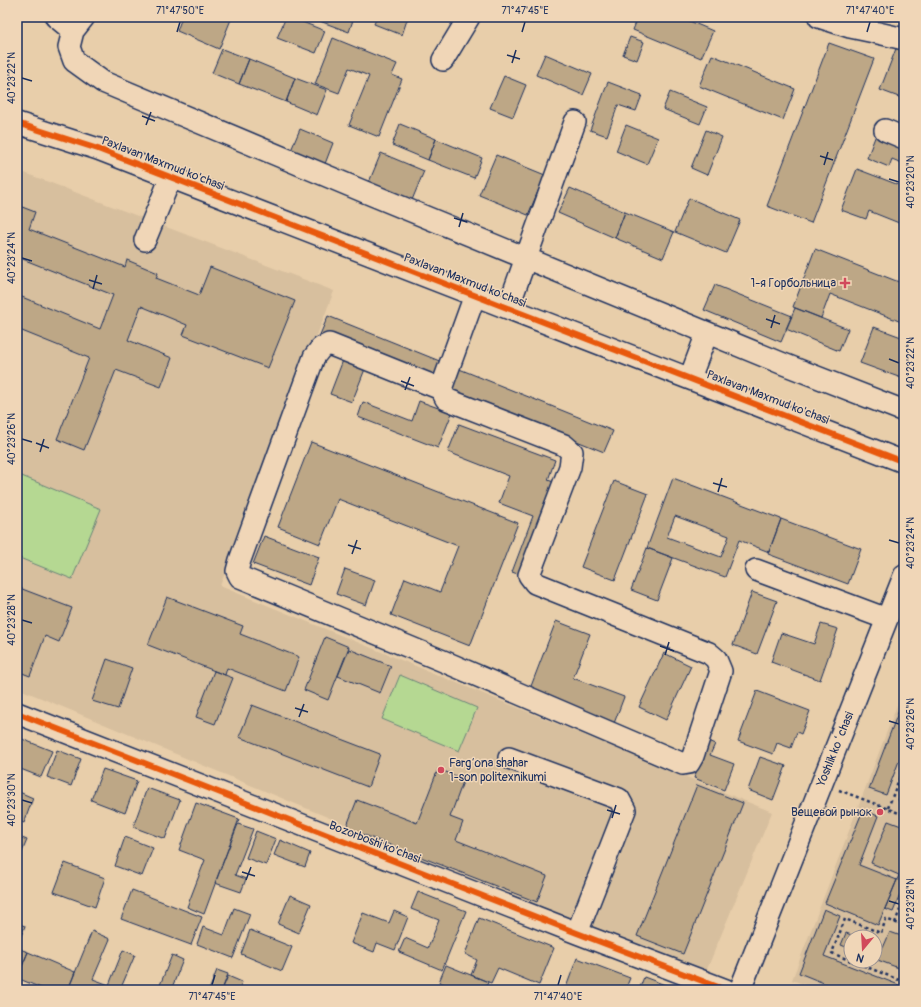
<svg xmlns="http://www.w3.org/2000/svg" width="921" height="1007" viewBox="0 0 921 1007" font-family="Pangolin,sans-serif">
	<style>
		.built { fill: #d7bf9e; fill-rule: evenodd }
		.green { fill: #b5d892; stroke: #688478 }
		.building { fill: #bda786; stroke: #1b2f5e; fill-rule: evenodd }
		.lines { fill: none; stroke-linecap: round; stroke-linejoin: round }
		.minor-casing { stroke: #1b2f5e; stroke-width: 24 }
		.path { stroke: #1b2f5e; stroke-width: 2.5; stroke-dasharray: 3 3; stroke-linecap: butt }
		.minor { stroke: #f0d6b7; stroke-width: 21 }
		.cycleway-casing { stroke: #f0d6b7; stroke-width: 8 }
		.cycleway { stroke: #e8590c; stroke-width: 6 }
		.ticks { fill: none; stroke: #1b2f5e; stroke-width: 1.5 }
		.poi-dot { fill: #d1495b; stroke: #f0d6b7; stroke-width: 1.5 }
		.labels { text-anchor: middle; stroke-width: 3; stroke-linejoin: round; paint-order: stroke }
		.street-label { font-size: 12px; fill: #1b2f5e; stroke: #f0d6b7 }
		.poi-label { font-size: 12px; fill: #1b2f5e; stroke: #f0d6b7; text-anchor: end }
		.neatline { fill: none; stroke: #1b2f5e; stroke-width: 1.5 }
		.ticks-label { font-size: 10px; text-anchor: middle; fill: #1b2f5e }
	</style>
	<rect width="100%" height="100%" fill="#e8ceaa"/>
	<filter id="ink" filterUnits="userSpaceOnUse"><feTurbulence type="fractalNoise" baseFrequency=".025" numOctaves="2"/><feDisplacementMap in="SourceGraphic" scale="8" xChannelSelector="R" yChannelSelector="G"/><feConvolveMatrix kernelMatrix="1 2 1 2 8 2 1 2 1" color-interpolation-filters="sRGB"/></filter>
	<g filter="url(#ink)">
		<path class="built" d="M17 170 334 291 220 586 772 812 705 974 17 688Z
			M904 687V990H818L792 980ZM851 937H875V961H851Z"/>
		<path class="green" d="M17 474 101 509 72 579 17 557Z
			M400 675 477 708 459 751 382 719Z"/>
		<path class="building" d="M182 17H232L219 49 177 31Z
			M286 17H290L325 31 316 53 277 38Z
			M309 17H354L349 32Z
			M377 17H408L402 35 374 24Z
			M638 17H680L713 31 701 58 633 30Z
			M630 37 644 42 637 60 623 55Z
			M333 38 397 64 392 75 402 79 379 137 349 125 369 76 349 68 339 93 315 84Z
			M829 43 874 59 811 223 767 206Z
			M897 46 904 49V99L880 90Z
			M222 49 249 59 239 84 212 73Z
			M545 54 592 74 583 95 536 75Z
			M712 55 795 89 783 120 699 86Z
			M249 59 295 78 286 102 239 84Z
			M504 76 526 85 513 117 490 108Z
			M295 78 327 90 317 115 286 102Z
			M608 82 642 95 636 111 618 105 607 136 590 130Z
			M670 92 707 107 700 124 663 109Z
			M400 124 436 139 428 160 392 145Z
			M626 125 658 138 647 164 616 151Z
			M300 129 333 143 323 169 289 155Z
			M706 130 722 137 707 175 691 168Z
			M877 132 904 143V164L892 159 889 167 867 158Z
			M436 139 482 158 474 178 428 160Z
			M381 153 424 171 410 205 367 187Z
			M496 155 545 175 528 215 479 195Z
			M857 169 904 187V225L869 211 866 219 841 210Z
			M570 188 625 212 615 238 558 213Z
			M689 198 740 220 726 253 675 232Z
			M17 205 35 212 29 229 125 267 127 260 158 273 156 278 199 295 210 267 295 301 268 368 183 335 187 325 141 306 128 340 172 358 161 387 116 370 84 450 57 439 89 358 17 329V295L100 329 113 295 20 258 17 266Z
			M625 212 674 232 663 258 615 238Z
			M815 249 904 284V323L830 294 821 318 793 307Z
			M715 285 792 316 781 342 704 310Z
			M795 308 848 329 839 351 786 329Z
			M328 316 613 431 604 452 319 337Z
			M874 327 904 338V379L860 363Z
			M345 355 367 364 352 402 330 394Z
			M419 401 452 413 438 448 358 417 363 402 412 421Z
			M459 424 555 460 548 480 559 484 523 576 512 572 533 516 499 503 509 476 448 452Z
			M311 442 518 523 470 646 391 615 405 578 440 592 458 546 338 499 320 544 278 527Z
			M673 478 781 519 769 552 739 540 725 577 647 548ZM675 516 729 536 721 557 667 537Z
			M614 481 648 494 615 580 581 567Z
			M781 519 861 549 848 584 768 554Z
			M264 536 319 557 309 585 253 564Z
			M647 548 673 558 657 600 631 590Z
			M345 569 375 580 366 605 336 594Z
			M17 587 72 608 59 642 45 636 30 676 17 671Z
			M752 592 777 601 757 654 733 645Z
			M167 597 243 626 240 634 299 657 286 691 227 668 225 675 148 645Z
			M556 621 590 634 573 678 624 697 613 726 528 694Z
			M821 624 838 629 820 680 771 662 781 633 814 644Z
			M325 637 349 647 328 700 304 690Z
			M349 649 391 666 380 693 338 676Z
			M664 653 691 666 666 720 639 707Z
			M107 659 132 668 118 709 92 701Z
			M214 671 233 678 215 724 196 717Z
			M757 691 810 711 801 734 797 732 791 748 777 743 773 754 738 741Z
			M904 697V748L886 795 869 789Z
			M252 705 380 754 368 787 239 737Z
			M17 737 52 751 41 777 18 768 17 769Z
			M708 741 715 744 710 755 734 764 724 790 694 778Z
			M57 750 81 759 71 786 47 777Z
			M760 757 786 766 773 800 748 790Z
			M103 769 137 781 125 813 91 800Z
			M438 769 464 779 450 817 463 822 456 840 547 876 537 902 346 828 357 800 417 823Z
			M697 785 743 803 683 954 637 936Z
			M904 785V803L898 800Z
			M147 788 180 800 165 839 133 827Z
			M17 791 33 798 24 823 17 820Z
			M196 803 239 819 204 914 187 907 205 860 179 850Z
			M863 810 878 816 859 865 897 880 878 925 825 903Z
			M888 821 904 827V885L893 912 885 909 899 875 871 863Z
			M238 824 253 829 235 875 246 879 241 892 215 883Z
			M256 831 276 839 266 865 246 858Z
			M17 836 27 840 17 864Z
			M125 837 153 848 142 876 115 866Z
			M280 840 310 853 305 867 274 855Z
			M65 863 105 878 95 907 54 892Z
			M132 890 202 917 191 945 121 919Z
			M418 892 466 911 442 970 399 952 405 938 428 948 439 920 411 909Z
			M290 895 311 904 299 933 278 924Z
			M234 908 250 914 233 958 197 944 203 927 224 935Z
			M824 909 840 916 824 956 904 987V990H841L799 973Z
			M394 911 408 917 395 950 377 943 374 952 351 943 363 913 389 923Z
			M479 918 554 948 539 985 498 968 491 983 471 975 477 960 465 954Z
			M17 923 25 926 17 946Z
			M250 930 292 947 282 971 241 954Z
			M92 931 110 939 93 979 109 985 123 950 135 955 120 990H68Z
			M890 932 904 937V970L875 959V944L883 948Z
			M846 933 857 937H851V949L841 945Z
			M17 948 28 952 17 978Z
			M28 952 75 972 68 990H46L17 978Z
			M172 955 183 960 171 990H158Z
			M577 958 630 978 625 990H565Z
			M446 965 488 982 485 990H458L439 982Z
			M217 970 228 974 222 990H209Z
			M228 976 242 982 239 990H222Z
			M644 977 673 988 672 990H639Z"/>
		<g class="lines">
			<defs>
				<path id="minor" d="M56 17 73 31
					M84 17 73 31 69 47 74 61 103 82 365 192 781 363 904 411
					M819 17 850 27 874 32 904 39
					M443 60 469 17
					M17 123 98 149 904 462
					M885 130 904 138
					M145 240 171 177
					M508 308 575 122
					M690 378 707 333
					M441 389 329 344 321 348 314 357 240 560 237 571 240 577 443 661 683 764 689 763 693 756 721 671 716 659 709 653 535 583 529 575 570 467 572 452 564 445 446 399 441 389 475 295
					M756 570 887 619
					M17 713 577 933 726 990
					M509 758 619 799 625 810 577 933
					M740 990 904 576"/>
			</defs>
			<use href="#minor" class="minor-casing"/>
			<path class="path" d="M839 790 904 815
				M888 808 904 766
				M895 923 904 899
				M851 961 832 953 845 919 881 933 886 919 904 926
				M852 961 904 982"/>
			<use href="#minor" class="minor"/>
			<defs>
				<path id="cycleway" d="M17 123 98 149 904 462
					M17 713 577 933 726 990"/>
			</defs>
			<use href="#cycleway" class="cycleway-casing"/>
			<use href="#cycleway" class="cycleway"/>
		</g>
	</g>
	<path class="ticks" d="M177 32 180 22M522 32 525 22M867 32 870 22M507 55 520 59M512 63 516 50M22 78 32 81M142 116 155 121M146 125 151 112M820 156 833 160M824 165 828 152M889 179 899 182M454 218 467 222M459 227 463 213M22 258 32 261M89 280 102 284M93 289 97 275M766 319 780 324M771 328 775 315M889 359 899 363M401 381 414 386M405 390 410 377M22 439 32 442M36 443 49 448M40 452 44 439M713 483 727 487M718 492 722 478M889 540 899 543M348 545 361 549M352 554 357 540M22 620 32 623M660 646 674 651M665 655 669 642M295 708 308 712M299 717 304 704M889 721 899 724M22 800 32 803M607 810 620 814M612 818 616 805M242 872 255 876M246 880 251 867M889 901 899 904M212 985 215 975M558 985 561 975"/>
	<g class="poi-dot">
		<path d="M843 277h4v4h4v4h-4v4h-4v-4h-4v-4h4z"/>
		<circle cx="441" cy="770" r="4"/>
		<circle cx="880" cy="812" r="4"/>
	</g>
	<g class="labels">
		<g class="street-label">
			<text transform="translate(163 163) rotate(21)" y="4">Paxlavan Maxmud ko'chasi</text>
			<text transform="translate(465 280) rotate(21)" y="4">Paxlavan Maxmud ko'chasi</text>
			<text transform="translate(768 397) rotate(21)" y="4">Paxlavan Maxmud ko'chasi</text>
			<text transform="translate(835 749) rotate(-68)" y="4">Yoshlik koʻchasi</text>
			<text transform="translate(375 842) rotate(21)" y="4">Bozorboshi ko'chasi</text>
		</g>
		<g class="poi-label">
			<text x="836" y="287">1-я Горбольница</text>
			<text x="449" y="767" text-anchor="start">Farg‘ona shahar<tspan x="449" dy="14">1-son politexnikumi</tspan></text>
			<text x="872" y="816">Вещевой рынок</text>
		</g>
	</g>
	<rect width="921" height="1007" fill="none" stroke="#f0d6b7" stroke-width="44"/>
	<g transform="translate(863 949) rotate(198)"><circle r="19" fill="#f0d6b7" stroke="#9b9393"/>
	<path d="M0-3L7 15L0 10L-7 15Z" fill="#d1495b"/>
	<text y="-6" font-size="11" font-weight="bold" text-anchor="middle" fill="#1b2f5e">N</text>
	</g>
	<rect x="22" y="22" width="877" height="963" class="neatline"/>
	<g class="ticks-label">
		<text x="180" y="14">71°47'50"E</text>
		<text x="525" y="14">71°47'45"E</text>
		<text x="870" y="14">71°47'40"E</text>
		<text transform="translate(11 78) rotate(-90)" y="4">40°23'22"N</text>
		<text transform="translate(910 182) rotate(-90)" y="4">40°23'20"N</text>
		<text transform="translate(11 258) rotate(-90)" y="4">40°23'24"N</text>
		<text transform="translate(910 363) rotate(-90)" y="4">40°23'22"N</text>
		<text transform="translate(11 439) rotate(-90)" y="4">40°23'26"N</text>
		<text transform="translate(910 543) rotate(-90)" y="4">40°23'24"N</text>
		<text transform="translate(11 620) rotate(-90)" y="4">40°23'28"N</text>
		<text transform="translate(910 724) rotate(-90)" y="4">40°23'26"N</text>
		<text transform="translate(11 800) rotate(-90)" y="4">40°23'30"N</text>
		<text transform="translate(910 904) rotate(-90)" y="4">40°23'28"N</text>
		<text x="212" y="1000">71°47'45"E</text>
		<text x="558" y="1000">71°47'40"E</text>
	</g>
</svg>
